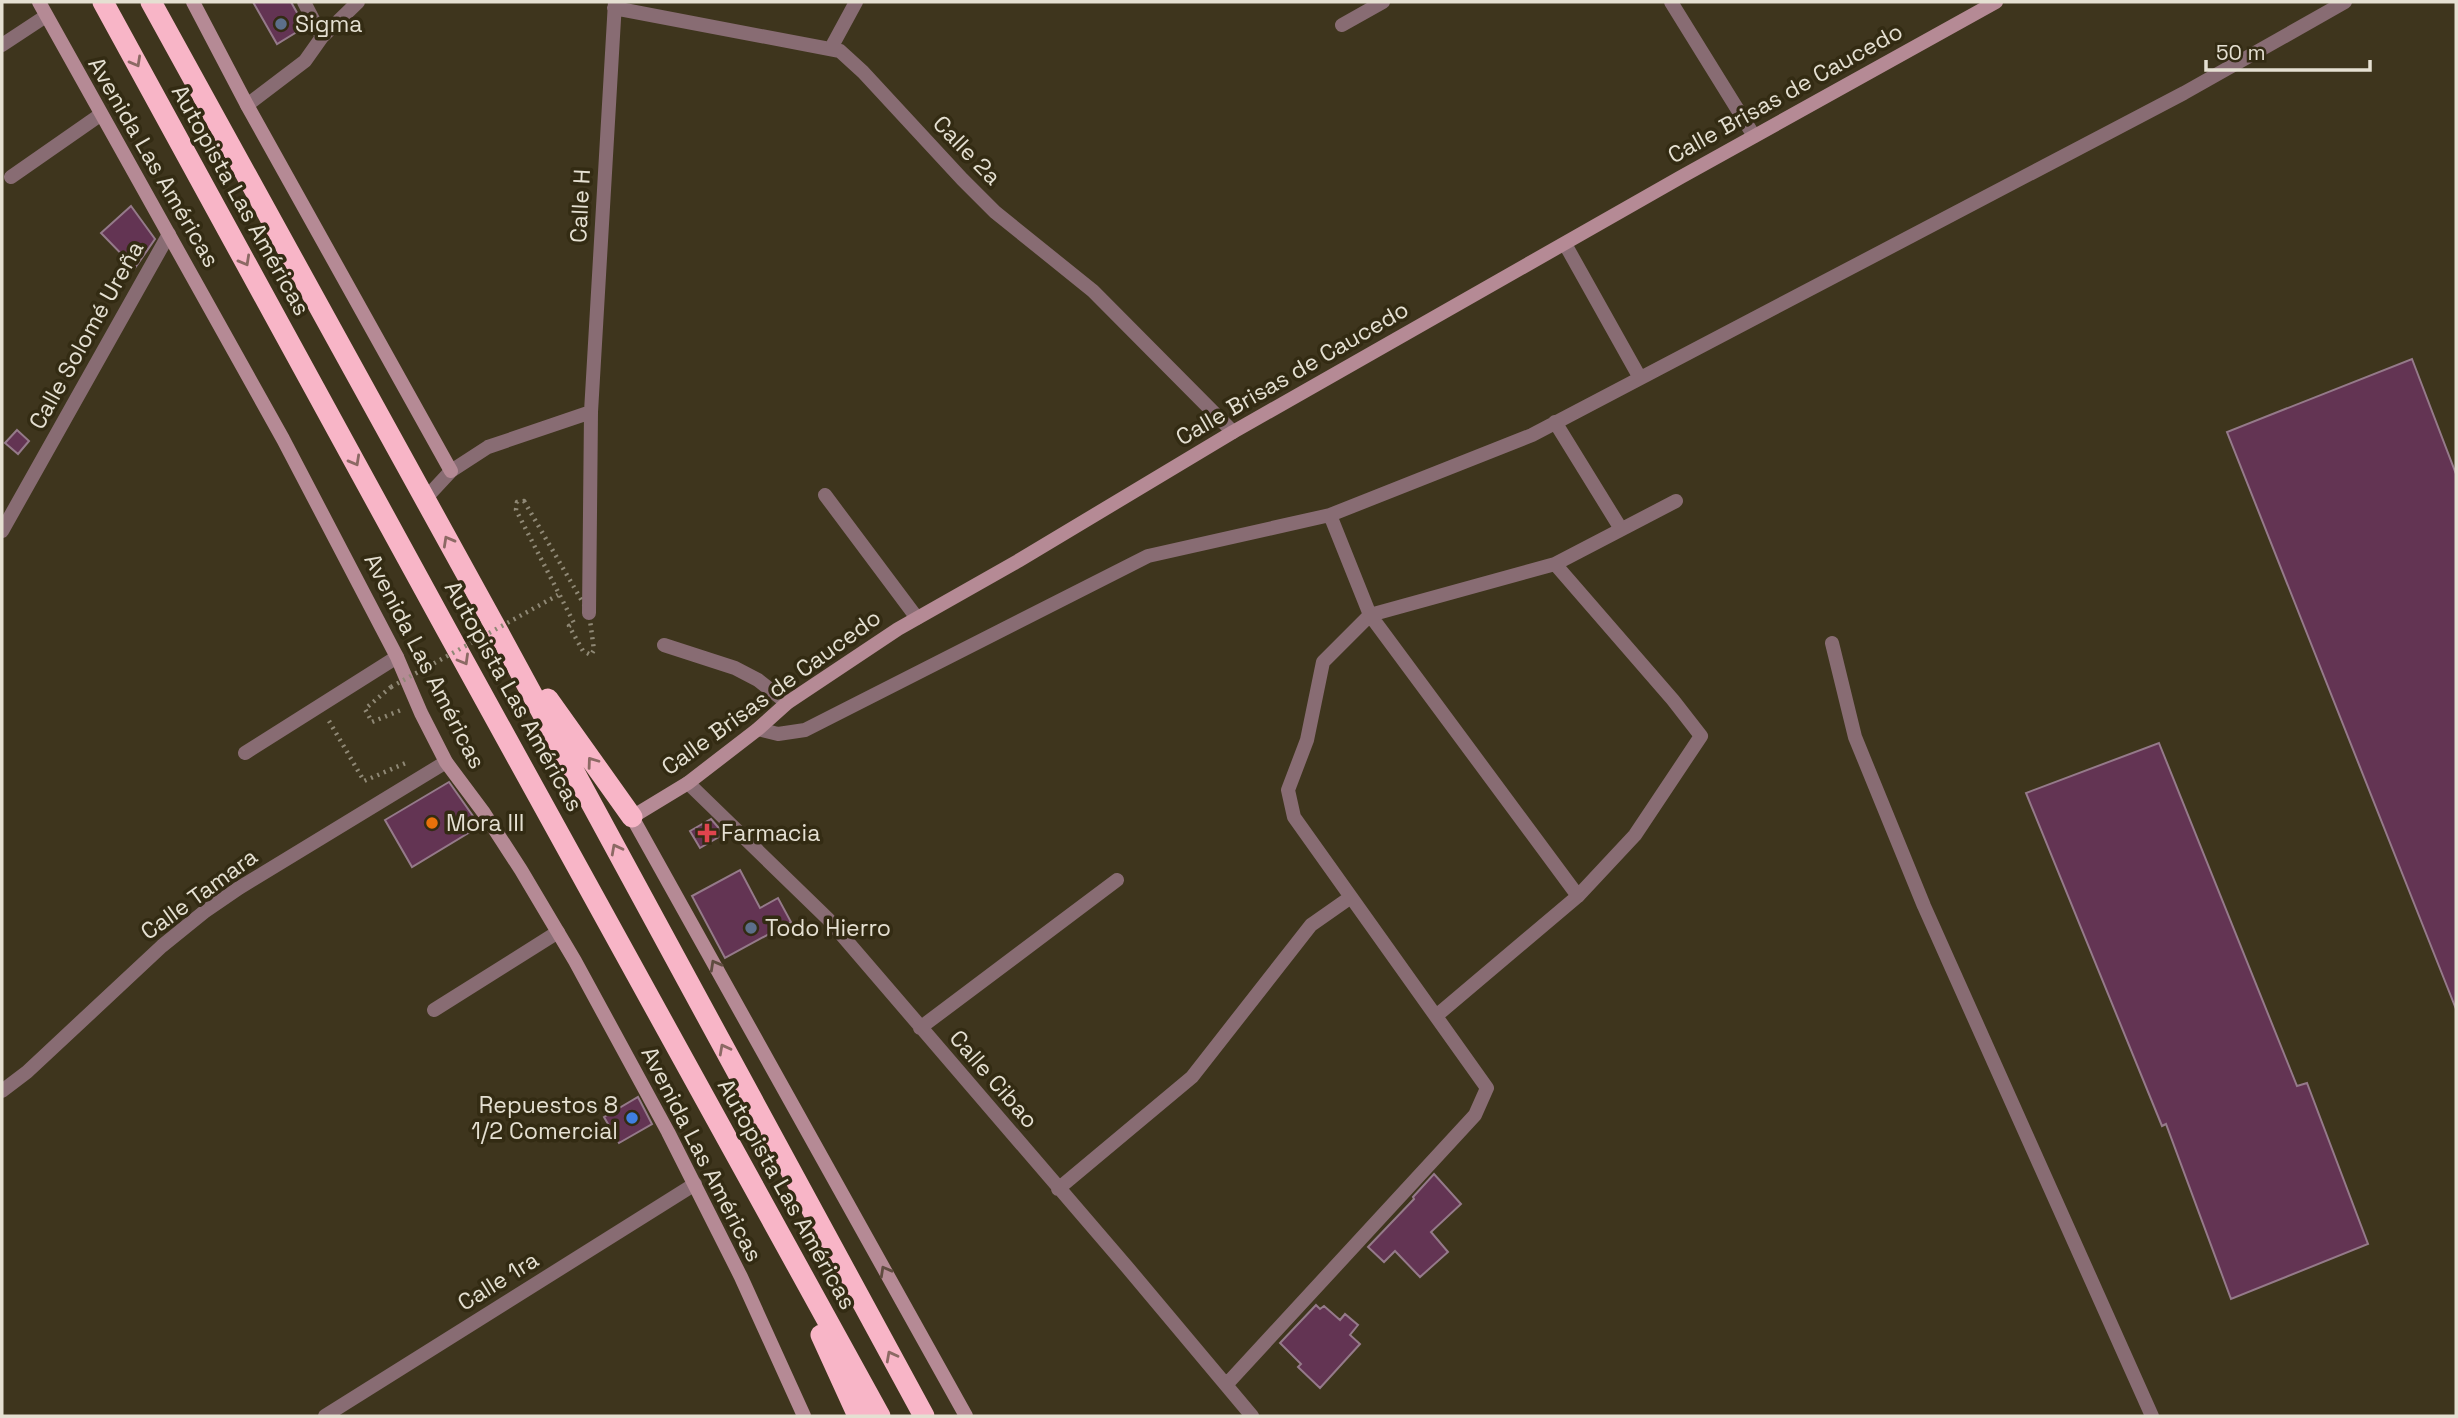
<svg xmlns="http://www.w3.org/2000/svg" width="2458" height="1418" viewBox="0 0 2458 1418" font-family="'Space Grotesk',sans-serif">
	<style>
		.building { fill: #633453; stroke: #957a8a; stroke-width: 2 }
		.lines { fill: none; stroke-linecap: round; stroke-linejoin: round }
		.path { stroke: #8f8875; stroke-width: 4.5; stroke-dasharray: 2 5; stroke-linecap: butt }
		.lane { stroke: #886c73; stroke-width: 14 }
		.street { stroke: #886c73; stroke-width: 14 }
		.secondary { stroke: #b58a95; stroke-width: 14 }
		.highway { stroke: #f8b5c7; stroke-width: 21 }
		.path-bridge { stroke: #8f8875; stroke-width: 4.5; stroke-dasharray: 2 5; stroke-linecap: butt }
		.oneway { stroke: #8c6964 }
		.oneway2 { stroke: #604c40 }
		.service-dot { fill: #5c6f8a; stroke: #332b13; stroke-width: 2.5 }
		.food-dot { fill: #e8710a; stroke: #332b13; stroke-width: 2.5 }
		.health-dot { fill: #e0444e; stroke: #332b13; stroke-width: 2.5 }
		.shop-dot { fill: #3f7fe0; stroke: #332b13; stroke-width: 2.5 }
		.labels { text-anchor: middle; stroke-width: 7; stroke-linejoin: round; paint-order: stroke }
		.poi-label { font-size: 23px; fill: #e5e0d2; stroke: #332b13; text-anchor: start }
		.street-label { font-size: 23px; fill: #e5e0d2; stroke: #332b13 }
	</style>
	<rect width="100%" height="100%" fill="#3e351d"/>
	<path class="building" d="M253 2H291L305 27 277 44Z
		M131 206 155 239 135 268 101 233Z
		M2412 359 2456 474V1009L2227 432Z
		M17 430 29 441 18 454 5 443Z
		M2159 743 2297 1086 2307 1083 2368 1244 2231 1299 2166 1124 2162 1126 2026 793Z
		M449 782 480 826 412 867 385 820Z
		M711 819 724 834 700 848 690 831Z
		M740 870 760 908 778 898 791 922 725 958 692 896Z
		M638 1097 652 1124 619 1143 604 1117Z
		M1434 1174 1461 1204 1431 1232 1448 1252 1420 1277 1395 1251 1384 1262 1368 1247 1414 1199 1413 1197Z
		M1316 1305 1320 1309 1324 1306 1340 1320 1345 1314 1358 1325 1350 1335 1360 1344 1320 1388 1298 1367 1301 1364 1280 1343Z"/>
	<g class="lines">
		<path class="path" d="M524 501 589 613 594 650 591 655 583 651 569 626 574 623 516 510 517 502Z
			M391 687 365 709 372 722 401 710
			M329 721 364 781 408 762"/>
		<path class="lane" d="M322 37 358 2
			M247 105 305 61 322 37 304 2
			M11 177 100 115
			M1832 643 1855 737 1924 906 2152 1416
			M664 645 735 668 758 680 787 703
			M245 753 397 657
			M434 1010 558 932"/>
		<path class="street" d="M1671 2 1754 136
			M614 8 840 51 863 72 962 179 995 212 1093 291 1233 432
			M1342 25 1383 2
			M2 45 46 16
			M831 48 856 2
			M1565 244 1640 378
			M1555 422 1621 529
			M825 495 917 618
			M425 499 451 471 488 447 591 412
			M1330 515 1370 615 1578 896
			M2 531 169 234
			M589 613 591 412 615 2
			M758 729 778 734 805 730 1148 556 1330 515 1532 435 2184 93 2345 2
			M688 783 828 919 1127 1267 1252 1416
			M1436 1016 1578 896 1635 835 1701 736 1673 700 1555 564
			M920 1028 1117 880
			M2 1091 27 1072 162 946 204 912 239 888 446 762
			M1058 1189 1192 1077 1311 925 1351 897
			M1226 1385 1475 1115 1487 1088 1294 817 1288 790 1307 740 1323 662 1370 615 1555 564 1676 501
			M325 1416 695 1184"/>
		<path class="secondary" d="M39 2 283 439 397 657 421 713 446 762 484 813 521 870 575 961 668 1132 741 1277 804 1416
			M193 2 247 105 451 471
			M966 1416 632 817 688 783 758 729 787 703 898 629 1018 561 1233 432 1681 177 1996 2"/>
		<path class="highway" d="M103 2 445 627 880 1416
			M151 2 495 626 924 1416
			M548 699 632 817
			M821 1335 858 1416"/>
		<path class="path-bridge" d="M391 687 558 595"/>
	</g>
	<defs><path id="oneway-chevron" d="M-2-3.5L2.5 0L-2 3.5" fill="none" stroke-width="1.6" stroke-linecap="round" stroke-linejoin="round" transform="scale(1.75)"/></defs>
	<g class="oneway">
		<use href="#oneway-chevron" transform="translate(136 62) rotate(61)"/>
		<use href="#oneway-chevron" transform="translate(245 261) rotate(61)"/>
		<use href="#oneway-chevron" transform="translate(355 461) rotate(61)"/>
		<use href="#oneway-chevron" transform="translate(448 541) rotate(-119)"/>
		<use href="#oneway-chevron" transform="translate(464 660) rotate(60)"/>
		<use href="#oneway-chevron" transform="translate(592 762) rotate(-126)"/>
		<use href="#oneway-chevron" transform="translate(616 849) rotate(-118)"/>
		<use href="#oneway-chevron" transform="translate(724 1049) rotate(-118)"/>
		<use href="#oneway-chevron" transform="translate(891 1356) rotate(-118)"/>
	</g>
	<g class="oneway2">
		<use href="#oneway-chevron" transform="translate(715 965) rotate(-119)"/>
		<use href="#oneway-chevron" transform="translate(885 1271) rotate(-119)"/>
	</g>
	<g class="service-dot">
		<circle cx="281" cy="24" r="7"/>
		<circle cx="751" cy="928" r="7"/>
	</g>
	<circle class="food-dot" cx="432" cy="823" r="7"/>
	<path class="health-dot" d="M703.5 822.5h7v7h7v7h-7v7h-7v-7h-7v-7h7z"/>
	<circle class="shop-dot" cx="632" cy="1118" r="7"/>
	<g class="labels">
		<g class="poi-label">
			<text x="295" y="32">Sigma</text>
			<text x="446" y="831">Mora III</text>
			<text x="721" y="841">Farmacia</text>
			<text x="765" y="936">Todo Hierro</text>
			<text x="618" y="1113" text-anchor="end">Repuestos 8<tspan x="618" dy="26">1/2 Comercial</tspan></text>
		</g>
		<g class="street-label">
			<text transform="translate(1785 93) rotate(-29)" y="8">Calle Brisas de Caucedo</text>
			<text transform="translate(967 150) rotate(46)" y="8">Calle 2a</text>
			<text transform="translate(154 162) rotate(60)" y="8">Avenida Las Américas</text>
			<text transform="translate(241 200) rotate(61)" y="8">Autopista Las Américas</text>
			<text transform="translate(580 206) rotate(-87)" y="8">Calle H</text>
			<text transform="translate(86 335) rotate(-61)" y="8">Calle Solomé Ureña</text>
			<text transform="translate(1292 373) rotate(-30)" y="8">Calle Brisas de Caucedo</text>
			<text transform="translate(425 661) rotate(63)" y="8">Avenida Las Américas</text>
			<text transform="translate(771 692) rotate(-36)" y="8">Calle Brisas de Caucedo</text>
			<text transform="translate(514 696) rotate(61)" y="8">Autopista Las Américas</text>
			<text transform="translate(199 894) rotate(-36)" y="8">Calle Tamara</text>
			<text transform="translate(994 1079) rotate(49)" y="8">Calle Cibao</text>
			<text transform="translate(702 1154) rotate(63)" y="8">Avenida Las Américas</text>
			<text transform="translate(787 1194) rotate(61)" y="8">Autopista Las Américas</text>
			<text transform="translate(498 1281) rotate(-32)" y="8">Calle 1ra</text>
		</g>
	</g>
	<rect width="2458" height="1418" fill="none" stroke="#e5e0d2" stroke-width="7"/>
	<path d="M2206 60v10h164v-10" fill="none" stroke="#e5e0d2" stroke-width="3.5"/>
	<text x="2216" y="60" font-size="21" fill="#e5e0d2" stroke="#332b13" stroke-width="5" paint-order="stroke">50 m</text>
</svg>
